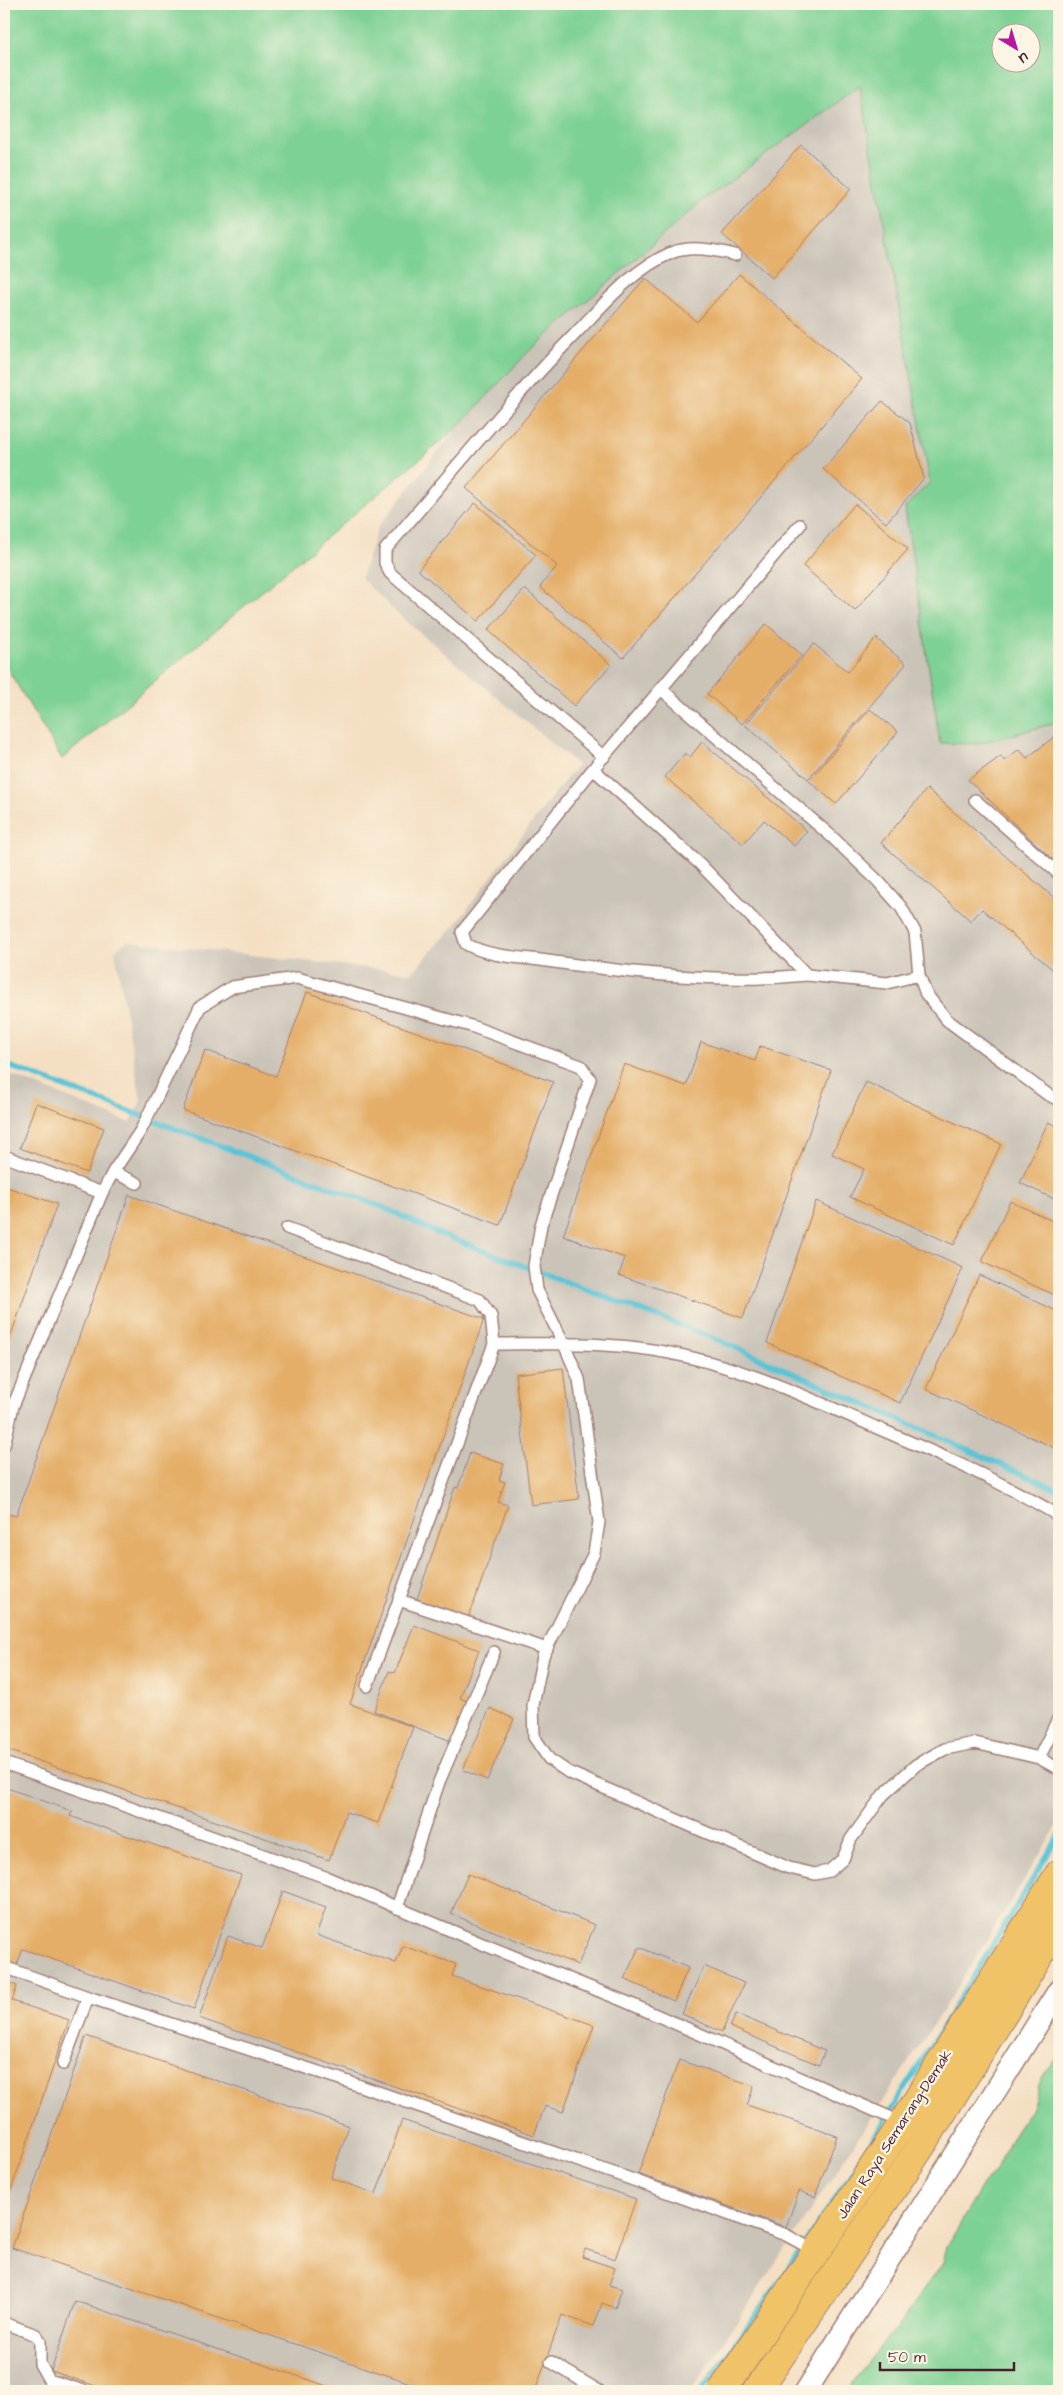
<svg xmlns="http://www.w3.org/2000/svg" width="1063" height="2395" viewBox="0 0 1063 2395" font-family="'Architects Daughter',sans-serif">
	<style>
		.industrial { fill: #cac3b8 }
		.green { fill: #7ed194; stroke: #647860; fill-rule: evenodd }
		.lines { fill: none; stroke-linecap: round; stroke-linejoin: round }
		.stream { stroke: #5ac3d6; stroke-width: 5.5 }
		.building { fill: #e4ae68 }
		.service-casing { stroke: #9f7f76; stroke-width: 14 }
		.minor-casing { stroke: #9f7f76; stroke-width: 24 }
		.trunk-casing { stroke: #9f7f76; stroke-width: 30 }
		.service { stroke: #fff; stroke-width: 11 }
		.minor { stroke: #fff; stroke-width: 21 }
		.trunk { stroke: #f1c369; stroke-width: 28 }
		.labels { text-anchor: middle; stroke-width: 4.5; stroke-linejoin: round; paint-order: stroke }
		.street-label { font-size: 15px; fill: #4a1f2b; stroke: #fcf5e5 }
	</style>
	<rect width="100%" height="100%" fill="#fcf5e5"/>
	<filter id="ink" filterUnits="userSpaceOnUse"><feTurbulence type="fractalNoise" baseFrequency=".02" numOctaves="2"/><feDisplacementMap in="SourceGraphic" scale="10" xChannelSelector="R" yChannelSelector="G"/><feConvolveMatrix kernelMatrix="1 2 1 2 8 2 1 2 1" color-interpolation-filters="sRGB"/></filter>
	<filter id="wash" filterUnits="userSpaceOnUse"><feTurbulence type="fractalNoise" baseFrequency=".0096" numOctaves="4" result="noise"/><feDisplacementMap in="SourceGraphic" scale="20" xChannelSelector="R" yChannelSelector="G"/><feGaussianBlur stdDeviation="1.12" result="paint"/><feColorMatrix in="noise" values="0 0 0 0 0 0 0 0 0 0 0 0 0 0 0 0 0 1.4 0 .05"/><feComposite in="paint" operator="in"/></filter>
	<g filter="url(#wash)">
		<rect width="100%" height="100%" fill="#f4dfc2"/>
		<path class="industrial" d="M861 86 930 482 905 507 940 743 978 744 1059 722V1823L952 1996 691 2391H4V1072L130 1123 141 1101 115 951 127 941 412 973 456 924 553 795 578 765 400 616 361 578 378 527 458 427 530 350 702 201Z"/>
		<path class="green" d="M4 4H1059V722L978 744 940 743 905 507 930 482 860 86 702 201 530 350 458 427 62 759 4 663ZM1000 32H1030V62H1000Z
			M1059 2056V2391H855L852 2385 856 2378 886 2339 898 2327 943 2262 947 2246 983 2185 994 2173 1016 2129 1031 2110 1042 2076Z"/>
		<g class="lines">
			<path class="stream" d="M4 1064 385 1208 435 1232 716 1339 1059 1490
				M701 2391C833 2215 944 2024 1059 1836"/>
		</g>
		<g id="blocks">
			<path class="building" d="M801 145 851 189 772 278 722 234Z
				M739 274 862 379 623 658 540 587 557 566 466 488 645 278 697 322Z
				M882 401 910 423 924 478 886 523 823 469Z
				M475 503 536 555 478 621 418 570Z
				M855 504 908 549 855 611 803 566Z
				M525 589 611 665 574 706 488 630Z
				M766 624 802 655 742 724 707 694Z
				M876 638 906 664 808 779 745 725 814 644 848 672Z
				M870 709 898 732 836 804 809 781Z
				M1059 733V859L1055 862 968 780 1001 756 1004 761 1019 749 1027 758Z
				M702 742 807 831 794 846 764 820 743 844 665 777 685 753 690 757Z
				M927 789 1059 902V975L982 909 971 921 881 843Z
				M307 992 553 1082 500 1225 183 1110 205 1050 276 1076Z
				M701 1042 755 1061 760 1046 831 1070 743 1318 619 1275 625 1258 563 1236 624 1064 686 1086Z
				M866 1082 1001 1144 954 1245 850 1197 864 1169 832 1154Z
				M36 1103 104 1128 87 1173 20 1148Z
				M1048 1122 1059 1127V1201L1020 1183Z
				M4 1186 57 1204 4 1355Z
				M129 1195 484 1319 350 1704 413 1727 378 1823 346 1812 329 1860 4 1749V1513L16 1516Z
				M816 1201 963 1268 900 1403 767 1343Z
				M1010 1201 1059 1224V1297L982 1262Z
				M979 1275 1059 1312V1450L926 1389Z
				M563 1368 579 1499 531 1505 515 1374Z
				M470 1453 504 1464 499 1480 505 1482 498 1502 508 1505 469 1617 417 1599 455 1487 458 1488Z
				M414 1625 479 1650 460 1698 467 1701 451 1741 374 1711 389 1671 395 1673Z
				M490 1708 514 1719 487 1780 463 1770Z
				M4 1787 72 1811 70 1816 241 1875 194 2009 23 1949 17 1965 4 1960Z
				M468 1874 595 1925 578 1965 451 1914Z
				M283 1891 326 1907 316 1935 396 1963 403 1946 456 1964 452 1976 594 2025 563 2112 545 2106 534 2135 199 2018 228 1936 262 1948Z
				M639 1947 688 1968 674 2001 624 1979Z
				M704 1966 744 1983 722 2032 682 2014Z
				M4 1981 17 1986 12 2001 69 2020 4 2211Z
				M736 2014 825 2051 819 2065 730 2027Z
				M86 2036 349 2126 331 2178 376 2194 402 2120 636 2199 615 2259 585 2249 582 2257 615 2268 609 2285 622 2289 615 2308 602 2303 594 2326 562 2315 535 2391H434L12 2248Z
				M679 2060 754 2086 747 2105 837 2136 815 2197 799 2191 786 2227 638 2174Z
				M75 2301 342 2391H111L51 2371Z"/>
		</g>
	</g>
	<g filter="url(#ink)">
		<use href="#blocks" fill-opacity="0" stroke="#9f7f76" stroke-width="1"/>
		<g class="lines">
			<defs>
				<path id="service" d="M800 525 593 769 462 932 466 944C489 957 520 957 547 961 633 973 720 984 807 975
					M661 689 831 836 878 881 901 907 915 932 919 975 926 994 947 1020 1047 1094 1059 1100
					M604 757 390 573 385 563V550C448 477 509 402 576 333 604 304 633 269 671 253 691 245 715 250 735 255
					M593 769 700 864 807 975 887 983 919 975
					M975 800 1059 874
					M4 1156 102 1193
					M113 1172 141 1130 200 1007 232 987 297 978 471 1026 581 1066 590 1079 541 1225 534 1266 537 1290 564 1344 579 1379 599 1522 594 1553 543 1656 533 1705 534 1737 549 1759 568 1772 677 1820 789 1868 815 1874 829 1871 843 1859 851 1839 883 1795 916 1765 945 1749 975 1743 1039 1758 1059 1769
					M287 1228 480 1300 491 1316 494 1344 367 1686
					M494 1344C542 1344 591 1342 638 1348 722 1358 799 1393 875 1427 938 1454 1001 1481 1059 1516
					M4 1445 13 1406 102 1193 113 1172 137 1183
					M399 1600 547 1649
					M1039 1758 1059 1717
					M4 1763 328 1878 480 1943 624 2001 903 2123
					M397 1908 439 1782 494 1652
					M4 1967 88 1997 340 2079 625 2177 786 2235 817 2252
					M63 2064 88 1997
					M4 2323 36 2335 40 2341V2364L49 2380 84 2391
					M551 2362 599 2391"/>
				<path id="minor" d="M806 2391 1059 1990"/>
				<path id="trunk" d="M722 2391 903 2123 1059 1874
					M757 2391 922 2145 1059 1924"/>
			</defs>
			<use href="#service" class="service-casing"/>
			<use href="#minor" class="minor-casing"/>
			<use href="#trunk" class="trunk-casing"/>
			<use href="#service" class="service"/>
			<use href="#minor" class="minor"/>
			<use href="#trunk" class="trunk"/>
		</g>
	</g>
	<g class="labels">
		<g class="street-label">
			<text transform="translate(894 2134) rotate(-57)" y="5">Jalan Raya Semarang-Demak</text>
		</g>
	</g>
	<rect width="1063" height="2395" fill="none" stroke="#fcf5e5" stroke-width="20"/>
	<g transform="translate(1016 48) rotate(142)"><circle r="24" fill="#fcf5e5" stroke="#b59f9b"/>
	<path d="M0-4L9 19L0 12L-9 19Z" fill="#b5179e"/>
	<text y="-8" font-size="14" font-weight="bold" text-anchor="middle" fill="#4a1f2b">U</text>
	</g>
	<path d="M880 2362v8h134v-8" fill="none" stroke="#4a1f2b" stroke-width="2.5"/>
	<text x="888" y="2362" font-size="15" fill="#4a1f2b" stroke="#fcf5e5" stroke-width="4" paint-order="stroke">50 m</text>
</svg>
